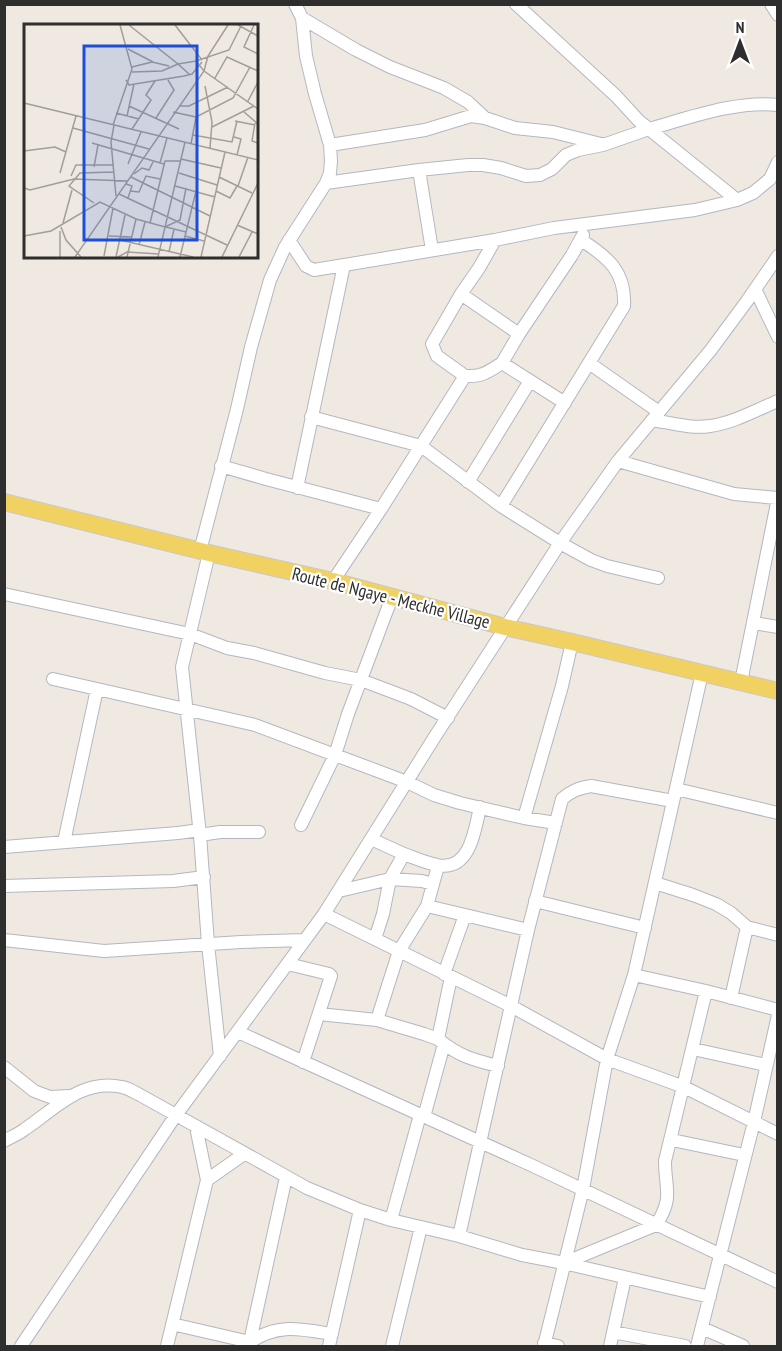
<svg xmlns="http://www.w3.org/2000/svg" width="782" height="1351" viewBox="0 0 782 1351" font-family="'PT Sans Narrow',sans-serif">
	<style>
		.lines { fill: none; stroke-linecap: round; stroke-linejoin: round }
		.minor-casing { stroke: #b4b7c1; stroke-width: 14 }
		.major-casing { stroke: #c9c9c9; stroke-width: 18 }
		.minor { stroke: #fff; stroke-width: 12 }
		.major { stroke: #f2d163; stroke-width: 16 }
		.labels { text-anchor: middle; stroke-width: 4.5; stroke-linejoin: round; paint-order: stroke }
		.street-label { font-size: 18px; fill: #2e2e2e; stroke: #fff }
		.inset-road { fill: none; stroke: #a29e99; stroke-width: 1.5 }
		.view { fill: #1d4ed8; fill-opacity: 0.15; stroke: #1d4ed8; stroke-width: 3 }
		.inset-edge { fill: none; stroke: #2e2e2e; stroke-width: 3 }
	</style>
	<rect width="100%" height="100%" fill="#efe9e1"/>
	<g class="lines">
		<defs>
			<path id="minor" d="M516 4 616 96 639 121 649 129C688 118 738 100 778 105
				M771 4 778 15
				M302 18 356 50 390 67 444 88 468 102 485 118
				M330 145 425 130 471 116 485 118 515 128 553 132 601 144
				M419 170 432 250
				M326 183 419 170 468 165H483L501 168 526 176 540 175 552 169 566 155 578 150 603 145 649 129 737 200
				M289 240 306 266 314 270 495 240 554 228 695 210 737 200 753 193 770 179 778 162
				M755 289 778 337
				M461 294 519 334 502 363
				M519 334 572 255 583 235
				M589 363 659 412
				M465 376C482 377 488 372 502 363L565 403
				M311 417 421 446 501 506 560 543 591 560 607 566 658 578
				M652 420C671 423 692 429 710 426 733 423 756 410 778 401
				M618 461 734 494 777 498
				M221 466 266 479 381 509
				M468 482 530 381
				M297 488 344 265
				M501 506 624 306C626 272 608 257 581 240
				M200 551 237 409 251 347 270 280 285 247 326 183 330 173 331 161 330 145 315 94 306 56 302 18 295 4
				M209 553 182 667 200 835 208 944 220 1056
				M333 581 381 509 465 376 437 356 432 344 461 294 479 268 495 240
				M4 594 190 634 227 648 254 653 325 673 361 680 411 699 448 718
				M754 623 778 627
				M53 679 255 725 407 782 434 795 460 803 524 818 556 823
				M741 682 778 498
				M676 789 778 813
				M524 818 562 686 572 642
				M301 825 335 755 348 714 392 597
				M200 835 220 832H259
				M371 839 404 854
				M64 842 97 689
				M4 847 178 833 200 830
				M655 883 693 895 716 904 731 913 747 927 778 935
				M4 886 173 881 204 877
				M339 891 390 879 404 854C415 858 426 863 437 865 470 872 475 830 480 807
				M535 901 645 928
				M427 906 438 866
				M324 914 511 1006 607 1059 684 1087 778 1134
				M375 939 383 914 390 879 422 881 433 884
				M4 940 104 951 241 942 305 940
				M288 964 329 974 331 976 303 1062
				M444 974 465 915
				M634 975 706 991 778 1010
				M731 998 747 927
				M319 1014 377 1020 399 951 427 906 528 930
				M377 1020 424 1034 438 1039 451 977
				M238 1032 531 1165 778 1282
				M439 1040C459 1056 473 1060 498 1066
				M693 1049 766 1065
				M4 1067 34 1091 50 1097 69 1096
				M424 1117 444 1044
				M672 1140 744 1155
				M4 1141C11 1137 19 1134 25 1129 55 1109 82 1078 122 1087 128 1088 134 1092 140 1095L307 1188 360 1210 391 1220 459 1236 522 1255 564 1263 656 1225C674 1197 665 1190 665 1161L706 991
				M207 1180 244 1154
				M391 1220 420 1115
				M459 1236 528 930 562 799C571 791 579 788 591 786L673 801
				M564 1263 710 1297
				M172 1324 250 1342C278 1323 300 1329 332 1334
				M702 1328 743 1346
				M613 1332 685 1346
				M544 1343 558 1346
				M21 1346 176 1115 324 914 434 738 560 543 618 461 710 351 747 301 778 256
				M167 1346 207 1180 196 1127
				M249 1346 286 1177
				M329 1346 360 1210
				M392 1346 421 1227
				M544 1346 583 1189 607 1059 634 975 702 673
				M610 1346 625 1278
				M697 1346 754 1122 778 1015"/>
			<path id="major" d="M4 502 209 553 333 581 505 627 572 642 778 691"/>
		</defs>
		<use href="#minor" class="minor-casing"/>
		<use href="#major" class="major-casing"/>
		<use href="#minor" class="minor"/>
		<use href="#major" class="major"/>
	</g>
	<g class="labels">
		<g class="street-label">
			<text transform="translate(391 598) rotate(14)" y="6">Route de Ngaye - Meckhe Village</text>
		</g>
	</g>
	<g transform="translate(24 24)">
		<rect width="234" height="234" fill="#efe9e1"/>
		<path class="inset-road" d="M105 1 154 40 172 37 180 47 234 85M151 1 178 36M214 1 234 12M230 1 220 23 234 30M104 25 129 38M172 37 205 26 217 2M108 43 128 38 145 42M108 48 138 47 154 40 166 51M191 54 203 33 234 47M102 56 105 61 160 52 168 50 178 38M181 62 188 98 186 124M224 77 234 58M0 79 234 136M105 82 155 105M155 82H165L204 63M149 88 172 93M220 88 234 100M92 89 115 95M103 92 110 60M132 94 150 66 144 56M211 97 231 101M231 99 228 117 234 119M89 101 108 45 96 1M90 101 87 118 92 172M188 103 230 82M49 104 125 125M108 105 127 76 122 71 131 57M169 111 208 118 213 97M210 113 217 115 213 131M68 119 140 140M167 120 172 93 209 74 226 43M0 127 31 123 42 128M157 135 197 144M136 139 143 114M104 140 117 108M70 143 74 121M36 149 52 92M155 149 193 161M110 150 118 144 125 146 129 138M47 152 52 141H89M107 153 186 192M195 153 228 169M102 160 108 162 104 174M151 162 191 173M214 162 224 133M0 164 6 166 50 155 104 157M106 167 115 168 122 152 136 155M192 167 206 174 213 162M95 170 203 221M70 179 45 162 56 149 90 148M39 199 48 166M126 199 141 137H157M213 201 234 210M37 203 42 216 57 233M142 203 162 208M0 212 27 207 76 178 112 195 141 203 156 196 162 164M85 212 108 213M161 212 180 217M96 216 169 233M115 221 121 198M145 228 150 205M80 232 89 184M36 233V207M51 233 180 47 184 32 204 1M92 233 101 191M94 233 103 228 135 230M103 233 112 195M134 233 161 118M156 233 172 167M177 233 201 128M198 233 234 159M215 233 228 208"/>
		<path class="view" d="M60 22H173V216H60Z"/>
		<rect width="234" height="234" class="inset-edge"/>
	</g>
	<rect width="782" height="1351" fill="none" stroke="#2e2e2e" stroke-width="12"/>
	<g transform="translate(740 42)" stroke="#ffffff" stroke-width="4.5" paint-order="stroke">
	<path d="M0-4.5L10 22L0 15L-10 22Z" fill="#2e2e2e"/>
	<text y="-9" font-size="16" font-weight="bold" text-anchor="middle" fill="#2e2e2e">N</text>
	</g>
</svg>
